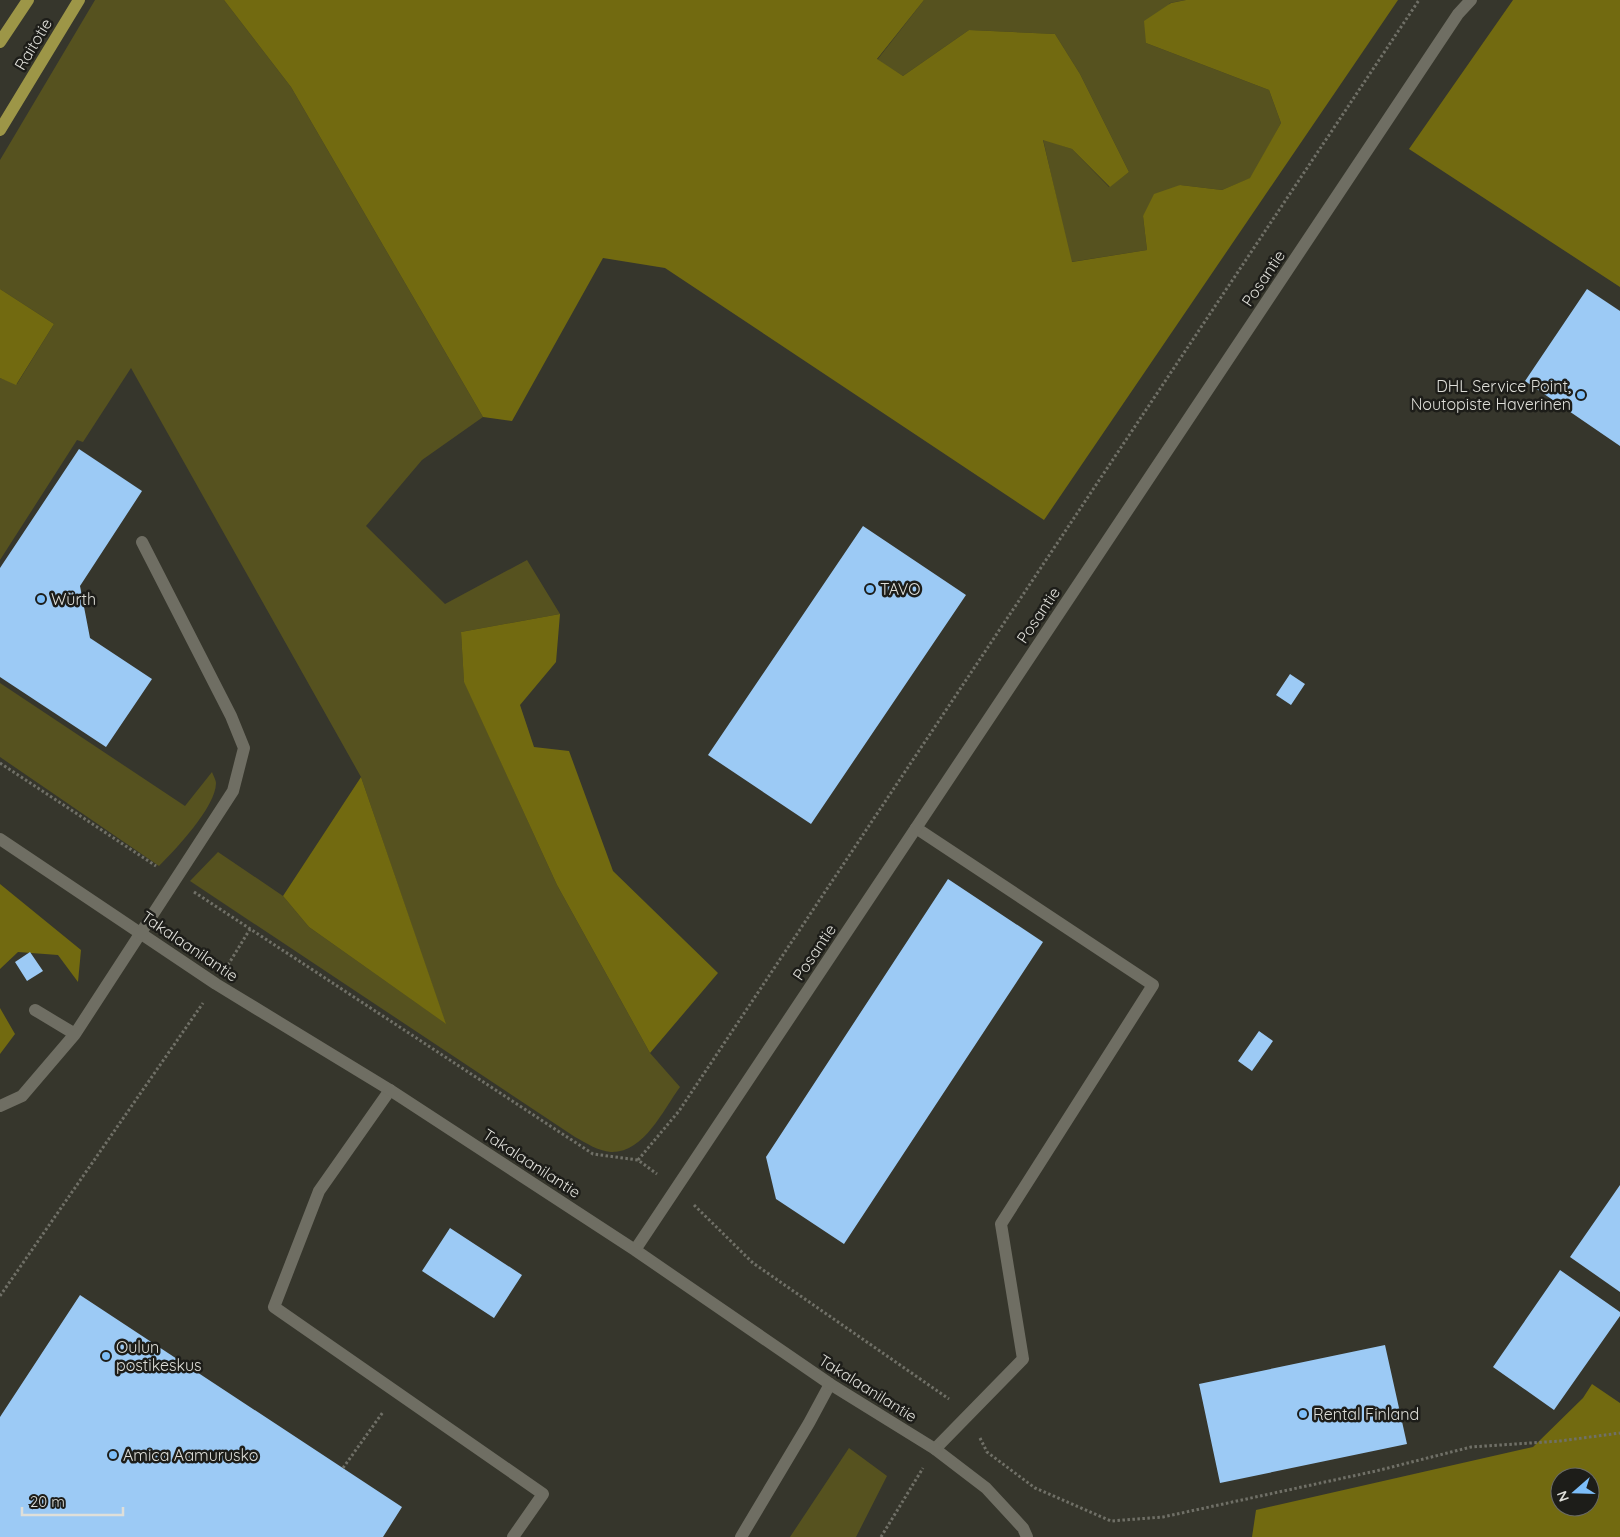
<svg xmlns="http://www.w3.org/2000/svg" width="1620" height="1537" viewBox="0 0 1620 1537" font-family="Quicksand,sans-serif">
	<style>
		.green { fill: #56521f }
		.forest { fill: #726a10; fill-rule: evenodd }
		.building { fill: #9ccaf5 }
		.lines { fill: none; stroke-linecap: round; stroke-linejoin: round }
		.path { stroke: #707067; stroke-width: 3; stroke-dasharray: 2.5 2.5; stroke-linecap: butt }
		.service { stroke: #6f6e63; stroke-width: 12 }
		.minor { stroke: #6f6e63; stroke-width: 12 }
		.primary { stroke: #9d9647; stroke-width: 12 }
		.poi-dot { fill: #7dbef9; stroke: #1d1d19; stroke-width: 2 }
		.labels { text-anchor: middle; stroke-width: 5; stroke-linejoin: round; paint-order: stroke }
		.street-label { font-size: 16px; fill: #dfdfd9; stroke: #1d1d19 }
		.poi-label { font-size: 16px; fill: #dfdfd9; stroke: #1d1d19; text-anchor: start }
	</style>
	<rect width="100%" height="100%" fill="#36362c"/>
	<path class="green" d="M95 0H224L291 87 483 417 422 460 366 526 445 604 527 560 560 614 461 632 464 681 557 885 650 1053 680 1087C663 1110 644 1153 611 1152 598 1151 586 1143 575 1137L190 881 218 852 283 896 309 927 445 1023 361 777 131 368 83 442 77 440 0 560V378L17 384 54 324 0 289V160Z
		M924 0H1186L1170 3 1146 43 1269 90 1281 123 1251 178 1222 190 1180 185 1143 216 1147 250 1071 262 1043 139 1072 149 1109 187 1129 172 1080 74 1055 34 969 30 903 76 877 60Z
		M0 683 185 806 212 772C213 775 216 780 216 783 216 807 175 850 159 866L0 757Z
		M849 1448 887 1476 856 1537H790Z"/>
	<path class="forest" d="M224 0H924L877 59 903 76 969 30 1055 34 1080 74 1129 172 1110 187 1072 149 1043 140 1072 262 1147 250 1143 216 1154 194 1180 185 1222 190 1250 178 1281 123 1269 90 1146 43 1144 21 1171 3 1186 0H1398L1044 520 665 268 603 258 512 421 483 417 291 87Z
		M1513 0H1620V287L1409 149Z
		M0 289 54 324 16 385 0 378Z
		M560 614 556 662 520 705 534 747 569 751 613 871 718 973 650 1053 557 885 464 682 461 632Z
		M361 777 446 1024 309 927 283 896Z
		M0 884 81 950 78 982 58 955 18 952 0 969Z
		M0 1008 15 1034 0 1054Z
		M1592 1384 1620 1403V1537H1252L1256 1510 1533 1447 1583 1398ZM1560 1477H1590V1507H1560Z"/>
	<path class="building" d="M1587 289 1620 311V446L1525 381Z
		M79 449 142 491 80 586 90 638 152 679 106 747 0 677V568Z
		M863 526 966 595 811 824 708 755Z
		M1290 674 1305 684 1291 705 1276 695Z
		M948 879 1043 942 844 1244 776 1199 766 1157Z
		M30 952 43 971 27 981 15 962Z
		M1259 1031 1273 1041 1252 1071 1238 1061Z
		M1620 1185V1292L1570 1257Z
		M450 1228 522 1275 494 1318 422 1271Z
		M1560 1270 1620 1312V1316L1554 1410 1493 1367Z
		M80 1295 402 1507 383 1537H0V1417Z
		M1385 1345 1407 1444 1220 1483 1199 1384Z"/>
	<g class="lines">
		<path class="path" d="M0 763 156 866
			M194 892 593 1154 638 1160 657 1174
			M228 965 250 929
			M638 1160 679 1111 1419 0
			M694 1205 753 1263 949 1399
			M0 1296 203 1003
			M980 1438 987 1452 1035 1488 1111 1521 1163 1517 1376 1471 1471 1447 1560 1441 1620 1433
			M343 1468 383 1412
			M881 1537 923 1468"/>
		<path class="service" d="M916 828 1153 985 1001 1224 1023 1359 935 1449
			M35 1010 75 1034
			M390 1090 319 1191 274 1307 543 1494 513 1537
			M0 1106 22 1096 75 1034 233 791 244 748 231 716 142 542
			M741 1537 809 1423 830 1384"/>
		<path class="minor" d="M0 839 216 984 390 1090 635 1250 830 1384 935 1449 986 1488 1023 1528 1027 1537
			M635 1250 1458 14 1471 0"/>
		<path class="primary" d="M0 42 28 0
			M0 130 79 0"/>
	</g>
	<g class="poi-dot">
		<circle cx="1581" cy="395" r="5"/>
		<circle cx="870" cy="589" r="5"/>
		<circle cx="41" cy="599" r="5"/>
		<circle cx="106" cy="1356" r="5"/>
		<circle cx="1303" cy="1414" r="5"/>
		<circle cx="113" cy="1455" r="5"/>
	</g>
	<g class="labels">
		<g class="street-label">
			<text transform="translate(33 44) rotate(-59)" y="6">Raitotie</text>
			<text transform="translate(1263 278) rotate(-56)" y="6">Posantie</text>
			<text transform="translate(1038 615) rotate(-56)" y="6">Posantie</text>
			<text transform="translate(190 946) rotate(34)" y="6">Takalaanilantie</text>
			<text transform="translate(814 952) rotate(-56)" y="6">Posantie</text>
			<text transform="translate(532 1163) rotate(33)" y="6">Takalaanilantie</text>
			<text transform="translate(868 1388) rotate(32)" y="6">Takalaanilantie</text>
		</g>
		<g class="poi-label">
			<text x="1571" y="392" text-anchor="end">DHL Service Point,<tspan x="1571" dy="18">Noutopiste Haverinen</tspan></text>
			<text x="880" y="595">TAVO</text>
			<text x="51" y="605">Würth</text>
			<text x="116" y="1353">Oulun<tspan x="116" dy="18">postikeskus</tspan></text>
			<text x="1313" y="1420">Rental Finland</text>
			<text x="123" y="1461">Amica Aamurusko</text>
		</g>
	</g>
	<g transform="translate(1575 1492) rotate(250)"><circle r="24" fill="#1d1d19" stroke="#6b6b66"/>
	<path d="M0-4L9 19L0 12L-9 19Z" fill="#7dbef9"/>
	<text y="-8" font-size="14" font-weight="bold" text-anchor="middle" fill="#dfdfd9">N</text>
	</g>
	<path d="M22 1507v8h101v-8" fill="none" stroke="#dfdfd9" stroke-width="2.5"/>
	<text x="30" y="1507" font-size="15" fill="#dfdfd9" stroke="#1d1d19" stroke-width="4" paint-order="stroke">20 m</text>
</svg>
